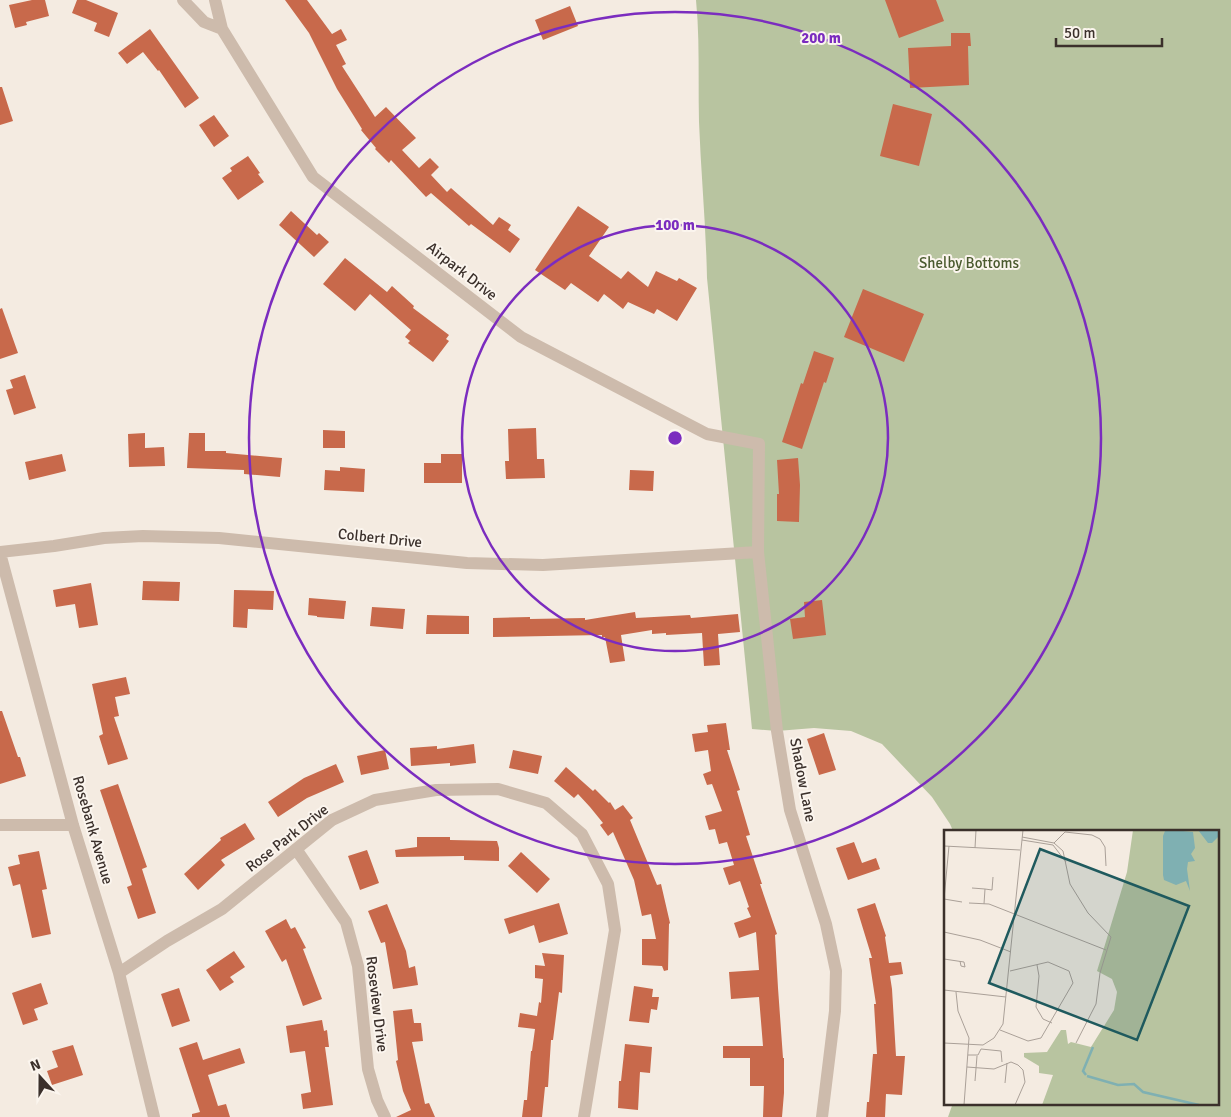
<svg xmlns="http://www.w3.org/2000/svg" width="1231" height="1117" viewBox="0 0 1231 1117" font-family="Signika,sans-serif">
	<style>
		.green { fill: #b8c4a0 }
		.building { fill: #c8694b }
		.lines { fill: none; stroke-linecap: round; stroke-linejoin: round }
		.minor { stroke: #cdbbac; stroke-width: 12 }
		.ring { fill: none; stroke: #7b2cbf; stroke-width: 2.5 }
		.labels { text-anchor: middle; stroke-width: 4; stroke-linejoin: round; paint-order: stroke }
		.park-label { font-size: 15px; fill: #4a5a2e; stroke: #fbf5ee }
		.street-label { font-size: 15px; fill: #3b302b; stroke: #fbf5ee }
		.inset-river { fill: none; stroke: #7fb0b2; stroke-width: 2.5 }
		.inset-road { fill: none; stroke: #aaa098; stroke-width: 1 }
		.view { fill: #1f5a5e; fill-opacity: 0.15; stroke: #1f5a5e; stroke-width: 2.5 }
		.inset-edge { fill: none; stroke: #3b302b; stroke-width: 2.5 }
		.centre { fill: #7b2cbf; stroke: #fbf5ee; stroke-width: 2.5 }
		.ring-label { font-size: 15px; text-anchor: middle; font-weight: bold; fill: #7b2cbf; stroke: #fbf5ee; stroke-width: 4; stroke-linejoin: round; paint-order: stroke }
	</style>
	<rect width="100%" height="100%" fill="#f4ebe1"/>
	<path class="green" d="M696 0H1231V1117H948L953 1103H1217V831H953L950 824 932 797 882 744 851 731 814 728 777 731 752 729 707 278C706 226 701 174 699 122 698 81 700 40 696 0Z"/>
	<path class="building" d="M32 0H45L49 16 26 22 27 25 15 28 9 5Z
		M77 0H86L118 13 109 37 94 31 97 23 72 13Z
		M285 0H307L332 34 341 29 347 40 336 45 346 64 342 66 375 117 386 107 416 138 402 150 419 168 430 158 439 167 431 175 447 192 451 188 493 225 499 217 511 225 508 230 520 239 510 253 471 224 469 226 431 193 426 197 391 160 389 163 375 149 376 148 361 130 362 129 337 89 309 33Z
		M885 0H936L944 21 899 38Z
		M570 6 578 26 543 40 535 20Z
		M150 29 199 98 185 108 159 70 158 71 143 52 127 64 118 53Z
		M951 33H970L971 46H968L969 85 910 88 908 48 951 46Z
		M0 87H2L13 121 0 125Z
		M893 104 932 114 919 166 880 156Z
		M214 115 229 136 214 147 199 125Z
		M248 156 260 173 258 174 264 182 238 200 222 178 232 171 230 168Z
		M578 206 609 227 589 256 621 279 628 271 648 287 656 271 677 281 679 278 697 288 677 321 657 309 654 314 628 302 623 309 604 294 598 302 571 283 565 290 535 270Z
		M291 211 317 235 319 233 329 242 314 257 279 225Z
		M345 258 387 292 392 286 414 306 413 308 449 335 446 339 449 341 433 362 408 343 410 341 405 337 411 330 370 294 355 311 323 284Z
		M863 289 924 314 904 362 844 337Z
		M2 308 18 353 0 359V309Z
		M814 351 834 358 826 383 824 382 802 449 782 442 801 383 803 384Z
		M25 375 36 408 14 415 6 390 13 388 10 380Z
		M536 428 537 459H544L545 478 506 479 505 461H509L508 429Z
		M323 430 345 431V448H323Z
		M145 433V448L164 447 165 466 129 467 128 434Z
		M189 433H205V451H226V453L282 458 280 477 244 474V470L187 468Z
		M62 454 66 471 29 480 25 462Z
		M441 454H462V483H424V463H441Z
		M798 458 800 485 799 522 777 521V494H779L777 460Z
		M340 467 365 469 364 492 324 490 325 470 340 471Z
		M630 470 654 471 653 491 629 490Z
		M143 581 180 582 179 601 142 600Z
		M91 583 98 625 79 628 75 604 56 607 53 590Z
		M234 590 274 591 273 610 248 609 247 628 233 627Z
		M309 598 346 601 344 619 317 617V616L308 615Z
		M822 600 826 635 793 639 790 619 805 617 804 602Z
		M372 607 405 609 403 629 370 626Z
		M635 612 636 618 690 615 691 618 738 614 740 632 718 634 720 665 704 666 702 633 666 635V633L652 634V630L621 635 625 661 610 663 605 637H602V635L493 637V618L530 617V619L585 618V620Z
		M427 615 469 616V634H426Z
		M126 677 130 694 115 697 119 716 114 717 128 759 108 765 99 736 103 734 92 684Z
		M0 711H2L18 757H20L26 776 0 784Z
		M726 723 730 750H727L740 790 737 791 750 835 746 836 762 884H760L777 934 775 935 778 988 783 1058H784V1093L782 1117H763L764 1086H750V1058H723V1046H763L759 997 731 999 729 972 759 970 756 932 739 938 734 923 751 917 747 908 749 907 740 881 729 885 723 868 734 865 727 842 719 844 715 829 709 830 705 816 722 811 712 784 707 785 703 774 711 771 708 750 695 752 692 734 708 732 707 725Z
		M824 733 836 770 819 775 807 739Z
		M474 744 476 763 450 766V763L411 766 410 748 437 746V749Z
		M385 750 389 769 361 775 357 756Z
		M513 750 542 756 538 774 509 768Z
		M336 764 344 782 307 798 278 817 268 802 304 778Z
		M566 767 593 791 595 789 609 803 610 802 615 810 623 805 633 818 630 820 657 885 661 884 670 923 669 924 668 970 664 971 662 966 642 965V939H656L651 914 642 916 634 880 613 832 608 836 600 825 603 823 590 807 578 794 574 798 554 781Z
		M118 784 147 867 142 869 156 913 138 919 127 887 132 885 100 790Z
		M245 823 255 839 221 860 225 865 198 890 184 874 221 840 220 838Z
		M417 837H450V840L497 841 499 848V861L464 860V856L396 857 395 850 417 847Z
		M854 842 862 863 876 858 880 869 848 880 836 848Z
		M367 850 379 883 360 890 348 856Z
		M39 851 47 889 42 890 51 934 32 938 20 884 13 886 8 867 20 864 18 855Z
		M521 852 550 879 537 893 508 866Z
		M559 903 568 934 539 943 534 925 509 934 504 919Z
		M875 903 886 936 885 937 889 963 901 962 903 974 890 976 892 989 896 1056H905L902 1095 886 1094 885 1117H866L867 1102H869L873 1054H877L874 1004H876L869 958H872L857 909Z
		M387 904 406 951 409 968 415 966 418 985 393 989 385 942 381 943 368 911Z
		M286 919 291 929 295 927 306 948 303 949 322 999 303 1006 286 959 282 962 265 931Z
		M234 951 245 967 230 977 234 982 220 991 206 970Z
		M542 953 564 955 562 993 559 992 553 1040H551L548 1087H545L542 1117H522L524 1100H527L531 1051H532L535 1029 518 1027 520 1013 537 1016 539 1002 541 1003 543 979 535 978V965L545 966Z
		M41 983 48 1004 34 1009 38 1020 23 1025 12 993Z
		M634 986 653 989 652 997H659L657 1010 651 1009 649 1023 629 1021Z
		M179 988 190 1021 172 1027 161 994Z
		M412 1009 414 1023H421L423 1041 412 1042 425 1104 429 1103 435 1117H396L411 1110 403 1091 396 1061 398 1060 393 1011Z
		M322 1020 324 1031 327 1030 329 1047H325L333 1105 303 1109 301 1094 311 1092 305 1051 290 1053 286 1026Z
		M197 1042 203 1060 240 1048 245 1063 208 1075 218 1106 226 1104 230 1117H192V1114L200 1112 179 1048Z
		M625 1044 652 1047 650 1073 640 1072 638 1110 618 1108 619 1081H621Z
		M73 1045 83 1075 52 1085 47 1071 58 1067 52 1051Z"/>
	<g class="lines">
		<path class="minor" d="M183 0 204 22 222 29
			M215 0 222 29 313 177 521 337 707 434 759 444 758 552 777 731 790 810 826 924 836 971 835 1011 822 1117
			M0 552 54 546 104 538 143 536 219 538 467 563 543 565 758 552
			M0 553 73 825 119 973 154 1117
			M0 825H73
			M296 849 346 922 358 966 368 1069 377 1100 385 1117
			M119 973 167 941 222 909 332 820 375 800 436 790 498 789 546 803 582 834 608 884 615 930 584 1117"/>
	</g>
	<g class="ring">
		<circle cx="675" cy="438" r="213"/>
		<circle cx="675" cy="438" r="426"/>
	</g>
	<g class="labels">
		<g class="park-label">
			<text x="969" y="268">Shelby Bottoms</text>
		</g>
		<g class="street-label">
			<text transform="translate(462 271) rotate(38)" y="5">Airpark Drive</text>
			<text transform="translate(380 538) rotate(6)" y="5">Colbert Drive</text>
			<text transform="translate(803 780) rotate(79)" y="5">Shadow Lane</text>
			<text transform="translate(93 830) rotate(74)" y="5">Rosebank Avenue</text>
			<text transform="translate(287 838) rotate(-38)" y="5">Rose Park Drive</text>
			<text transform="translate(377 1004) rotate(83)" y="5">Roseview Drive</text>
		</g>
	</g>
	<g transform="translate(944 830)">
		<rect width="275" height="275" fill="#f4ebe1"/>
		<path d="M189 0H275V275H98L109 245 95 243V236L80 227V223L103 222 117 200H122L124 214 127 212 147 217 170 180 173 162 168 149 153 141 183 42Z" fill="#b8c4a0"/>
		<path d="M229 0 249 2 251 18 247 24 251 31 244 32 243 39 246 61 242 51 232 55 220 50 219 45V6L221 1ZM254 0H275V6L268 13H264Z" fill="#7fb0b2"/>
		<path class="inset-river" d="M142 245 139 241 149 217M143 246 174 255 190 254 199 262 255 275"/>
		<path class="inset-road" d="M78 7 110 13 119 21 126 54 144 83 167 107 156 143 152 174 132 213M78 10 109 15 122 32M110 13 121 2 148 5 156 9 161 17 162 36M0 16 76 20M31 18 32 0M28 58 41 59 40 74M41 59 48 60 49 47M0 69 5 16M0 69 18 72M25 73 45 74 162 120M0 102 36 110 67 122M0 129 20 132 21 137 17 136 16 131M93 135 95 146 92 177 99 189 108 193M0 160 62 167M12 162 14 181 25 208 20 275M56 200 84 211 97 208 129 153 125 141 104 132 66 141M0 213 39 215 50 208 59 194 79 0M24 225H34L37 219 57 221 58 232M23 237 50 239 67 232 74 235 79 240 81 252 71 275M31 251 33 226M61 253 63 233"/>
		<path class="view" d="M96 19 245 76 193 210 45 153Z"/>
		<rect width="275" height="275" class="inset-edge"/>
	</g>
	<circle cx="675" cy="438" r="8" class="centre"/>
	<g class="ring-label">
		<text x="821" y="43">200 m</text>
		<text x="675" y="230">100 m</text>
	</g>
	<g transform="translate(40 1077) rotate(339)" stroke="#fbf5ee" stroke-width="4" paint-order="stroke">
	<path d="M0-4L9 19L0 12L-9 19Z" fill="#3b302b"/>
	<text y="-8" font-size="14" font-weight="bold" text-anchor="middle" fill="#3b302b">N</text>
	</g>
	<path d="M1056 38v8h106v-8" fill="none" stroke="#3b302b" stroke-width="2.5"/>
	<text x="1064" y="38" font-size="15" fill="#3b302b" stroke="#fbf5ee" stroke-width="4" paint-order="stroke">50 m</text>
</svg>
